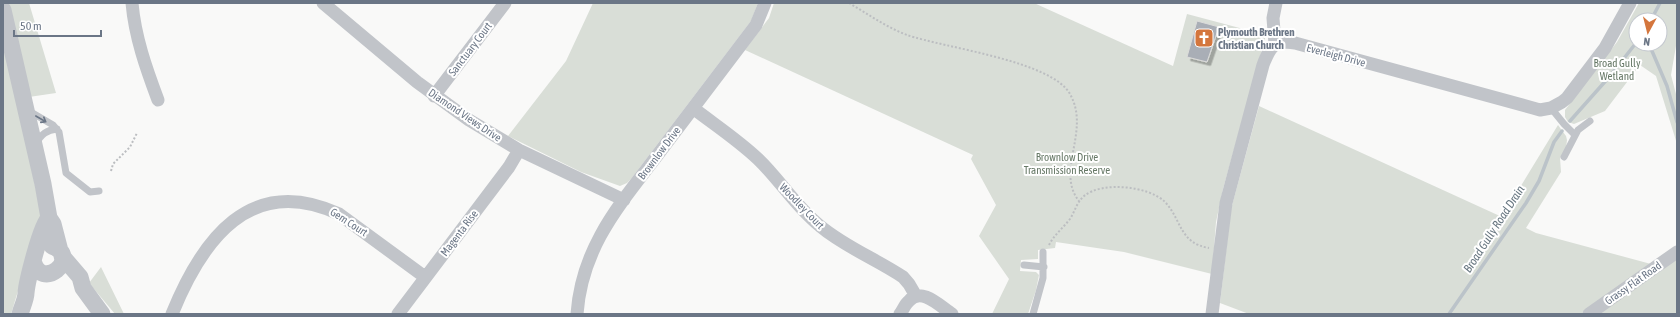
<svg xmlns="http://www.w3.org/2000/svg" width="1680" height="317" viewBox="0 0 1680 317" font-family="'Asap Condensed',sans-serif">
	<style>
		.green { fill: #d9ded7; fill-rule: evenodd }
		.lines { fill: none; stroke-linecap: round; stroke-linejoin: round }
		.stream { stroke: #bbc3c9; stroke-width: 3.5 }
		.building { fill: #a9aeb6; stroke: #dbdbda; filter: url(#shadow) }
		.path { stroke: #bcbec1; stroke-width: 2; stroke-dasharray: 2 2; stroke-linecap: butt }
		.service { stroke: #c1c4c9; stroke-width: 7 }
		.minor { stroke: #c1c4c9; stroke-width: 13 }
		.tertiary { stroke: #c1c4c9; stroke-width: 17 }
		.oneway { stroke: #6b7686 }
		.labels { text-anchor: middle; stroke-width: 4; stroke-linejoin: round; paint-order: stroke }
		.poi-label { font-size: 11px; font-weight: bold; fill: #6b7686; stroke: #fff; text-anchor: start }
		.street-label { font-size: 11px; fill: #6b7686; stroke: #fff }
		.park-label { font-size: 11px; fill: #667866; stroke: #fff }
		.water-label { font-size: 12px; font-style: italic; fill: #677680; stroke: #fff }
	</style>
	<defs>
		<filter id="shadow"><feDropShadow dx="3.5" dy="3.5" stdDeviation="0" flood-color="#0004"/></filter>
	</defs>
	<rect width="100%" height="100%" fill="#f9f9f8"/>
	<path class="green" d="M8 3H29L56 93 29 97Z
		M593 3H758L751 21 631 179 627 183 620 186 581 172 508 136 566 61Z
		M774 3H1034L1173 66 1187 14 1266 35 1223 189 1216 222 1212 274 1124 252 1056 242 1055 248 1038 250V259L1021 260 1020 271 1036 272 1039 275 1036 290 1028 314H992L1009 279 979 236 996 205 971 159 973 155 745 50 769 18Z
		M1639 3H1677V40L1671 75 1677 98V144L1656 76 1640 65 1605 111 1574 124 1568 122 1565 117V110L1617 42ZM1636 20H1660V44H1636Z
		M3 40 21 116 41 215 11 314H3Z
		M1259 106 1502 217 1558 125 1566 136 1567 140 1566 148 1560 158 1561 172 1526 228 1536 233 1651 264 1581 314H1249L1220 303 1231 209Z
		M1677 258V314H1597Z
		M101 267 124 314H115L89 283Z"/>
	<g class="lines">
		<path class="stream" d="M1651 20 1660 3
			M1649 44 1667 86 1677 122
			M1570 121 1610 76 1636 43
			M1449 314 1526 203 1539 181 1554 142 1562 131"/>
	</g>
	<path class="building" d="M1197 21 1219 27 1207 62 1187 57Z"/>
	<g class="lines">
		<path class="path" d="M849 3C868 14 886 27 907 35 945 48 1052 61 1070 94 1091 131 1055 171 1079 201
			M111 171 113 164 130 147 137 133
			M1049 245C1054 235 1063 228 1070 219 1075 211 1077 202 1084 196 1102 181 1149 186 1165 202 1182 220 1179 243 1209 248"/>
		<path class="service" d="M1551 108 1564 124 1575 135
			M29 111 53 125 59 132 66 173 90 192 99 191
			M36 144C41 134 47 130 57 129
			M1564 157 1578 130 1590 121
			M1024 265 1044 267
			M1033 314 1043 278V252"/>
		<path class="minor" d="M132 3C135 37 146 68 158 100
			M323 3 417 82 469 120 519 150 624 200
			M1275 44 1273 18 1276 3
			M434 96 505 3
			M693 108C715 125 738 140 758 159 780 180 796 207 820 226 845 247 876 259 903 277L909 284 916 296
			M172 314C202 240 250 173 339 214L425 277
			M398 314 509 167 519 150
			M577 314C582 243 624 200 665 145 695 105 726 65 756 25L765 3
			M900 314C903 310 905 304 909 301 921 286 941 307 952 314
			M1212 314 1226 203 1263 65C1270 47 1273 40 1295 43L1533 108 1540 110 1551 108 1562 102 1567 98 1605 48 1630 3
			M1589 314 1677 252"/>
		<path class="tertiary" d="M3 10 43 184 49 218 53 224 60 251
			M62 256 80 277 83 288 102 314
			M33 260C40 293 83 258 52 246
			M20 314C22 307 26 299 26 293 27 281 41 225 49 218"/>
	</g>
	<defs><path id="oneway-shaft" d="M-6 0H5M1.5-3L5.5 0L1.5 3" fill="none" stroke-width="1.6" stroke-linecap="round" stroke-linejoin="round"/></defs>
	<use class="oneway" href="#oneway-shaft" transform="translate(41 119) rotate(30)"/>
	<defs>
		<symbol id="church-square" viewBox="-11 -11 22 22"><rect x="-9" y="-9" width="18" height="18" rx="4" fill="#d4763d" stroke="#fff"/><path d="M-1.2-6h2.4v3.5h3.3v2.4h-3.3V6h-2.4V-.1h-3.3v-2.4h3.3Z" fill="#fff"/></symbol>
	</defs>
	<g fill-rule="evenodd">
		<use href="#church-square" x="1193" y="27" width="22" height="22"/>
	</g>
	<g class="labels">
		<g class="poi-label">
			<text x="1218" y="36">Plymouth Brethren<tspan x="1218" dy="13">Christian Church</tspan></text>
		</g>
		<g class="street-label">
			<text transform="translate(470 49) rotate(-53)" y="4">Sanctuary Court</text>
			<text transform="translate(1336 55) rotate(15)" y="4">Everleigh Drive</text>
			<text transform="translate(465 115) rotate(34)" y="4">Diamond Views Drive</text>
			<text transform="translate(659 153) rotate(-53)" y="4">Brownlow Drive</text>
			<text transform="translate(802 206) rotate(46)" y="4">Woodley Court</text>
			<text transform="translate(349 222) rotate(33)" y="4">Gem Court</text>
			<text transform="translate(459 233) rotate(-53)" y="4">Magenta Rise</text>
			<text transform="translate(1633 283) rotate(-35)" y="4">Grassy Flat Road</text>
		</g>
		<g class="park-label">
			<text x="1617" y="67">Broad Gully<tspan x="1617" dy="13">Wetland</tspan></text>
			<text x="1067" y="161">Brownlow Drive<tspan x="1067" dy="13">Transmission Reserve</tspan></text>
		</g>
		<g class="water-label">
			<text transform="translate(1494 229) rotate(-57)" y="4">Broad Gully Road Drain</text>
		</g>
	</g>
	<rect width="1680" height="317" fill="none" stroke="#6b7686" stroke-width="8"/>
	<g transform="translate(1648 32) rotate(187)"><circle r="19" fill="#ffffff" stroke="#c4c8cf"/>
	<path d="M0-3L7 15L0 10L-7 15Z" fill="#d4763d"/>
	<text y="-6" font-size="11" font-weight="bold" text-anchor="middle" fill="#6b7686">N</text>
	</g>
	<path d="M14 30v6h87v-6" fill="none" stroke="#6b7686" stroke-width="2"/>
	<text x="20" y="30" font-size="12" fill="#6b7686" stroke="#ffffff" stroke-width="3" paint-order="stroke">50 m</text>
</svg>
